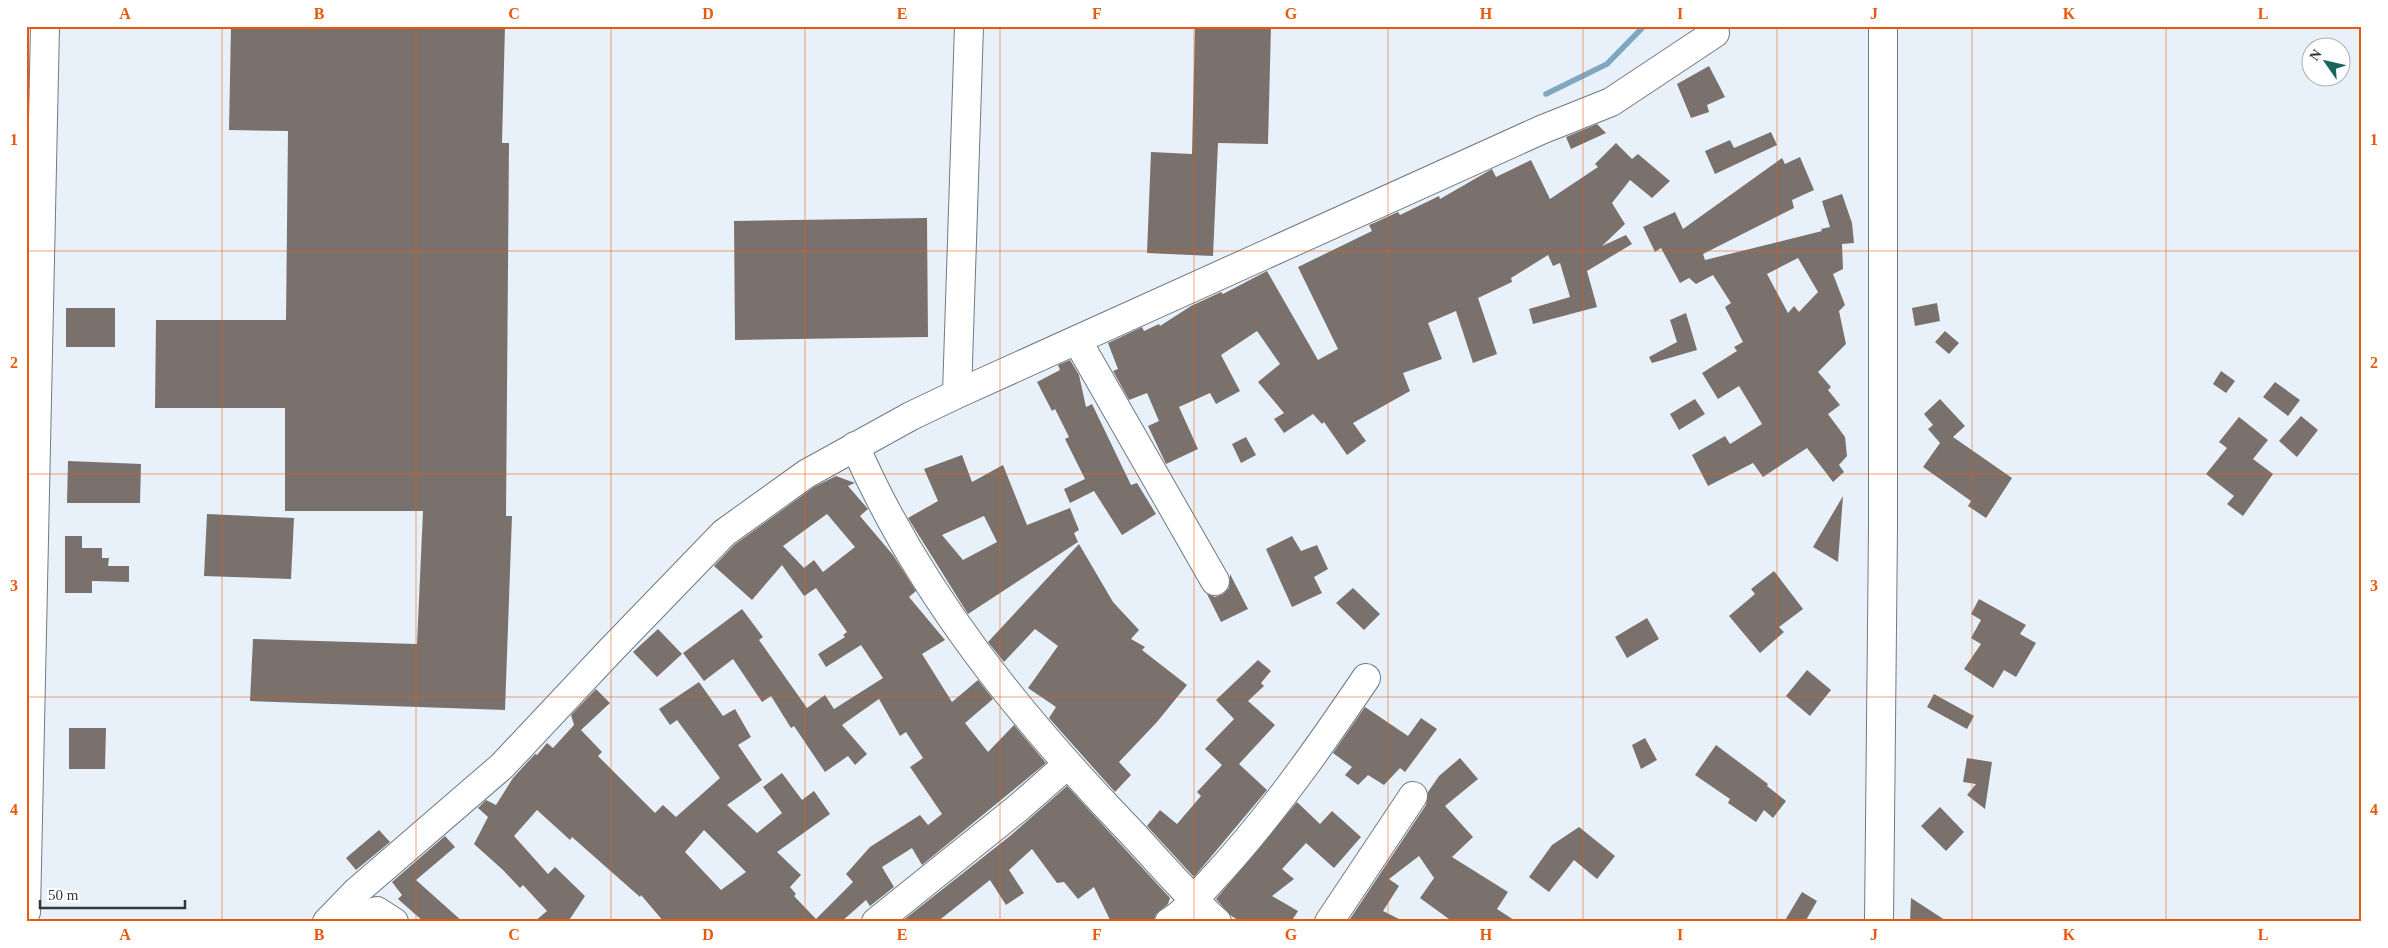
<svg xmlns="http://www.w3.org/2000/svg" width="2388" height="948" viewBox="0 0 2388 948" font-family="'Times New Roman',serif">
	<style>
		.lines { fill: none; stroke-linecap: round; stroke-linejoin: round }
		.stream { stroke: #81a6c2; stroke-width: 5.5 }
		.building { fill: #7b716c; fill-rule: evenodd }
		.minor-casing { stroke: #717a81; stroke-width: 30 }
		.minor { stroke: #fff; stroke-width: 28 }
		.grid { fill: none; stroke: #e8590c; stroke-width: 1; stroke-opacity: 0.55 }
		.neatline { fill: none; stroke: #e8590c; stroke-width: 2 }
		.grid-label { font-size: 16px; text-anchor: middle; font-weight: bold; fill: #e8590c }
	</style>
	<rect width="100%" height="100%" fill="#e8f1f9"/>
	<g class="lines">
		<path class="stream" d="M1546 94 1607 64 1644 26"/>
	</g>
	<path class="building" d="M231 26H505L502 143H509L506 516H512L505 710 250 701 253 639 417 644 423 511H285V408H155L156 320H286L288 131 229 130Z
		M1195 26H1271L1268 144 1218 143 1213 256 1147 253 1151 152 1192 154Z
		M1709 66 1725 97 1707 105 1709 112 1691 118 1677 84Z
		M1597 124 1606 133 1571 149 1566 137Z
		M1771 132 1777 145 1715 174 1705 151 1730 140 1734 148Z
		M1616 143 1632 159 1638 154 1670 181 1652 198 1630 180 1612 203 1625 224 1602 246 1626 235 1632 244 1587 271 1597 307 1533 324 1529 309 1570 297 1560 263 1553 266 1548 255 1511 278 1512 282 1478 298 1497 354 1473 363 1456 311 1428 323 1442 359 1403 373 1410 391 1353 423 1366 441 1347 455 1324 422 1322 424 1313 414 1284 433 1274 419 1284 413 1258 382 1280 364 1257 331 1221 355 1240 391 1216 404 1210 393 1179 407 1198 449 1166 464 1148 426 1159 421 1147 393 1129 400 1113 371 1118 369 1108 343 1142 327 1144 331 1159 324 1160 326 1191 306 1221 292 1223 294 1267 271 1318 360 1338 349 1298 267 1372 231 1369 225 1374 223 1398 212 1400 215 1439 196 1440 199 1492 169 1496 177 1531 160 1550 199 1598 167 1595 164Z
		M1800 157 1814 190 1792 200 1794 208 1703 254 1705 260 1822 231 1821 229 1830 227 1822 201 1842 194 1852 223 1854 243 1842 244 1843 269 1833 274 1845 305 1839 311 1846 344 1818 372 1831 387 1828 390 1840 405 1828 414 1845 437 1847 456 1839 465 1844 472 1833 482 1807 448 1763 477 1753 463 1708 486 1692 455 1725 436 1730 444 1762 424 1739 386 1718 399 1702 373 1737 351 1734 347 1743 342 1725 307 1731 303 1713 275 1696 284 1689 278 1680 283 1661 248 1655 252 1643 227 1675 212 1683 229 1782 158 1785 164ZM1798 258 1818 292 1799 312 1794 306 1788 313 1767 274Z
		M927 218 928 337 735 340 734 221Z
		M1937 303 1940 321 1915 326 1912 308Z
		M66 308H115V347H66Z
		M1686 313 1697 350 1652 363 1649 357 1677 342 1670 320Z
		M1945 331 1959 343 1949 354 1935 342Z
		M1070 360 1079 375 1086 407 1092 404 1131 485 1137 483 1156 514 1122 535 1094 491 1070 503 1064 489 1085 479 1065 439 1069 437 1055 409 1052 411 1037 382 1060 370 1058 365Z
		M2221 371 2235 381 2226 393 2213 384Z
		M2275 382 2300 400 2288 416 2263 397Z
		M1695 399 1705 414 1679 430 1670 414Z
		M1940 399 1965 426 1953 437 2012 478 1986 518 1968 506 1971 501 1923 467 1940 443 1928 429 1933 425 1924 414Z
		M2301 416 2318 430 2297 457 2279 441Z
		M2239 417 2268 440 2253 459 2273 474 2243 516 2227 504 2234 496 2206 474 2227 448 2219 442Z
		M1246 437 1256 455 1241 463 1232 444Z
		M962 455 972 482 1003 465 1027 525 1070 508 1079 530 1074 533 1078 542 968 614 908 518 938 501 924 469ZM984 516 997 542 963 560 942 535Z
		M68 461 141 464 140 503H67Z
		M836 476 855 483 848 486 868 509 860 516 893 555 916 591 909 597 945 640 922 654 952 702 978 680 993 699 965 723 988 752 1014 725 1046 763 922 865 912 848 882 867 894 887 870 906 866 900 841 922H664L641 895 640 897 572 837 570 840 537 810 514 836 548 874 555 867 585 896 568 922H534L547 911 523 885 520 888 503 870 474 844 488 817 478 808 486 800 496 805 513 778 535 754 537 755 547 743 553 748 574 725 571 715 596 689 610 703 581 730 602 752 598 756 655 813 663 805 676 817 720 778 677 720 670 725 659 709 699 682 723 716 735 709 751 737 738 745 762 780 727 805 757 833 782 813 763 787 782 773 802 800 814 791 830 814 777 852 801 875 790 887 796 894 794 896 816 919 853 882 846 874 870 847 920 815 928 825 942 814 910 767 923 758 906 732 900 736 879 699 842 725 867 754 855 765 848 756 825 772 794 726 791 728 771 696 762 702 733 659 704 681 683 653 742 609 763 637 759 640 807 708 825 695 834 709 883 678 861 645 826 667 818 654 845 637 843 635 847 632 816 588 804 596 782 565 752 600 714 566 734 545 814 487ZM827 514 855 547 823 572 814 560 804 568 783 546ZM704 830 746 872 721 890 685 852Z
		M1843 496 1838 562 1813 547Z
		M207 514 294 518 291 579 204 576Z
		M65 536H82V548H102V558H109L108 566H129V582L92 581V593H65Z
		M1292 536 1301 551 1317 545 1328 569 1314 577 1322 593 1292 607 1266 549Z
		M1079 544 1113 602 1139 630 1131 639 1145 647 1142 650 1187 685 1157 722 1119 762 1131 775 1115 792 1049 718 1056 707 1028 688 1058 646 1035 629 1004 662 988 642Z
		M1774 571 1803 609 1779 627 1784 632 1760 653 1729 616 1755 594 1751 589Z
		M1230 574 1248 609 1221 622 1207 594 1215 597 1223 594 1229 588Z
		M1353 588 1380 614 1364 630 1336 603Z
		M1979 599 2026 625 2020 634 2036 643 2016 677 2004 670 1993 688 1964 669 1981 644 1971 638 1981 620 1971 614Z
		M1647 618 1659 639 1627 658 1615 637Z
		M658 629 682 654 657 677 633 652Z
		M1258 660 1271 671 1261 683 1264 686 1248 701 1275 725 1239 764 1267 790 1194 877 1147 826 1160 810 1177 824 1201 796 1197 792 1222 765 1205 749 1234 719 1216 700Z
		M1807 670 1831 690 1810 716 1786 696Z
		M1934 694 1974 716 1967 729 1927 707Z
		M1365 707 1408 736 1421 718 1437 729 1405 772 1400 768 1384 785 1368 775 1358 785 1345 775 1352 767 1333 753Z
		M69 728H106L105 769H69Z
		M1645 738 1657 760 1641 769 1632 745Z
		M1716 745 1768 784 1767 786 1786 801 1773 818 1764 810 1756 822 1728 803 1730 799 1695 775Z
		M1460 758 1478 779 1445 806 1473 837 1452 857 1508 892 1497 909 1517 922H1453L1420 898 1434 878 1419 856 1389 879 1399 886 1383 911 1405 922H1348L1426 805 1428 792 1439 776Z
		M1967 758 1992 762 1985 809 1967 795 1976 784 1963 782Z
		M1067 786 1170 898 1168 904 1156 914 1153 922H1111L1094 887 1078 899 1064 882 1057 883 1032 849 1009 870 1024 893 1006 905 990 880 937 922H901L1010 836Z
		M1297 802 1320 824 1332 811 1361 837 1334 868 1306 843 1282 869 1294 879 1272 896 1298 911 1291 922H1241L1230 915 1216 899Z
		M1940 807 1964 832 1946 851 1921 826Z
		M1579 827 1615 856 1597 879 1574 860 1549 892 1529 877 1552 845Z
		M379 830 390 842 356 870 346 858Z
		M445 836 455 847 416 880 463 922H424L398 899 402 895 392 882Z
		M1802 892 1817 901 1805 922H1784Z
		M1911 898 1948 922H1910Z"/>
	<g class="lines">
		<defs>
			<path id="minor" d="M1077 340 1215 581
				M957 394 969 26
				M855 446C919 593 1021 718 1131 832 1159 862 1186 894 1217 922
				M26 912 45 26
				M327 922 357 891 502 766 611 650 724 533 806 474 911 416 957 394 1541 130 1611 102 1715 33
				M346 922 377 911 394 922
				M876 922 1018 808 1067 765
				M1169 922C1186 913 1197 896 1210 882 1268 820 1318 749 1366 678
				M1329 922 1413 796
				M1879 922 1883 528V26"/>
		</defs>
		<use href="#minor" class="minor-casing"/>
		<use href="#minor" class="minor"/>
	</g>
	<path class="grid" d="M222 26V922M416 26V922M611 26V922M805 26V922M1000 26V922M1194 26V922M1388 26V922M1583 26V922M1777 26V922M1972 26V922M2166 26V922M26 251H2362M26 474H2362M26 697H2362"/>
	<rect width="2388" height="948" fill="none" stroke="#ffffff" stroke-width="55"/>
	<g transform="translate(2326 62) rotate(304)"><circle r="24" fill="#ffffff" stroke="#adafb0"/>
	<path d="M0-4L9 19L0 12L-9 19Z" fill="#19655e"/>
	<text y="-8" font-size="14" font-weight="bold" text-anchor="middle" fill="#33373a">N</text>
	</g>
	<path d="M40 900v8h145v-8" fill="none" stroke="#33373a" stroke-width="2.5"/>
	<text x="48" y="900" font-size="15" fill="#33373a" stroke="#ffffff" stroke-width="4" paint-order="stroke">50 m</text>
	<rect x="28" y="28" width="2332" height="892" class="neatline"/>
	<g class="grid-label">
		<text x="125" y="19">A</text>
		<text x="319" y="19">B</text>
		<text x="514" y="19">C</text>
		<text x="708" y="19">D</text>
		<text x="902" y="19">E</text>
		<text x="1097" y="19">F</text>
		<text x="1291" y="19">G</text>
		<text x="1486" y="19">H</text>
		<text x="1680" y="19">I</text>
		<text x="1874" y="19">J</text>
		<text x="2069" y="19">K</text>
		<text x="2263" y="19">L</text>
		<text x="14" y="145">1</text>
		<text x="2374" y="145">1</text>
		<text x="14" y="368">2</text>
		<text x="2374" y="368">2</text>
		<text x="14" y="591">3</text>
		<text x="2374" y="591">3</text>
		<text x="14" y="815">4</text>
		<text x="2374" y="815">4</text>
		<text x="125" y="940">A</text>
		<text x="319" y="940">B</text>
		<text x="514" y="940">C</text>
		<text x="708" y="940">D</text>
		<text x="902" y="940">E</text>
		<text x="1097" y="940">F</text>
		<text x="1291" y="940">G</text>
		<text x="1486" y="940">H</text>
		<text x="1680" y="940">I</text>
		<text x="1874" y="940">J</text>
		<text x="2069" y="940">K</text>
		<text x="2263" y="940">L</text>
	</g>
</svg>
